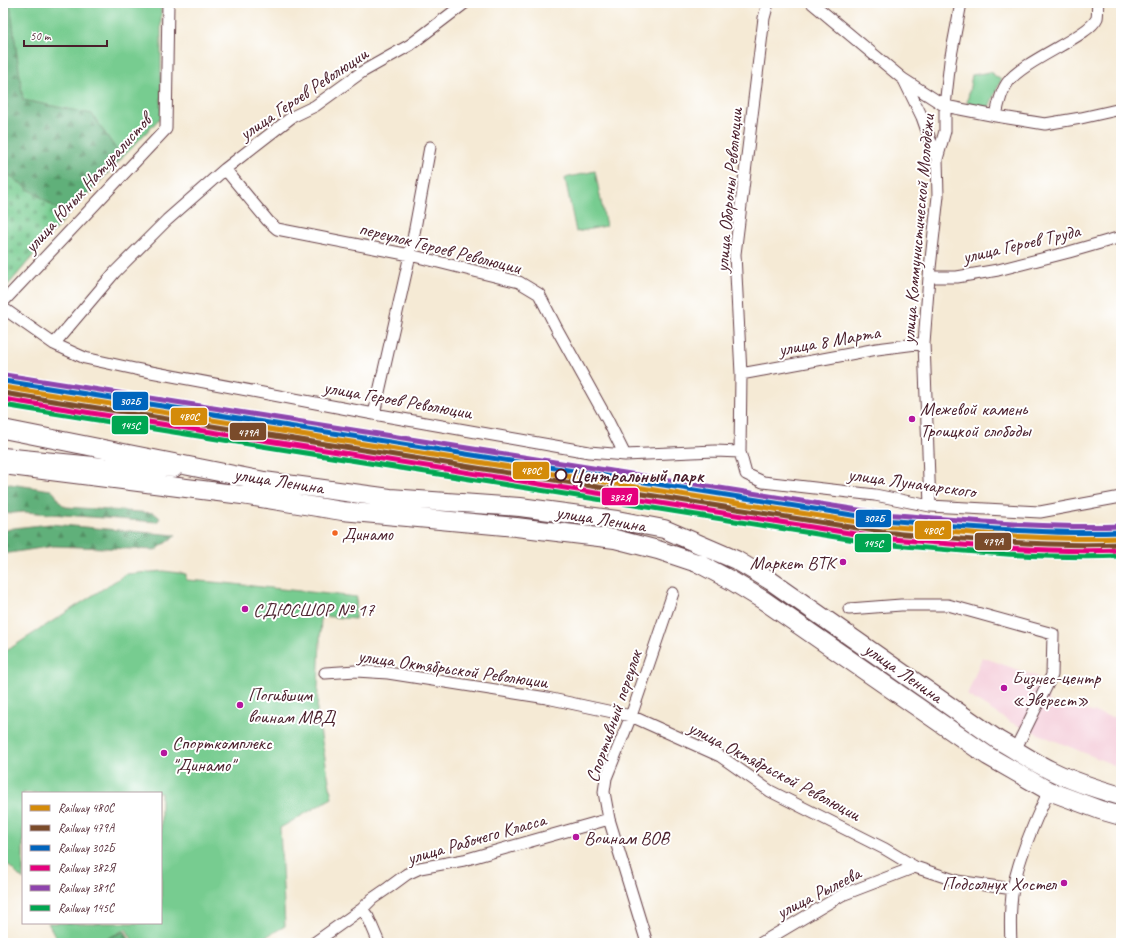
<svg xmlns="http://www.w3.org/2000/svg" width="1124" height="946" viewBox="0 0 1124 946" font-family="Caveat,sans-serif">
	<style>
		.built { fill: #f5cfdb }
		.green { fill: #77cc90; stroke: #60765e }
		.forest { fill: url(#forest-firs); stroke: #566852 }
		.cemetery { fill: url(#cemetery-stones); stroke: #60765e }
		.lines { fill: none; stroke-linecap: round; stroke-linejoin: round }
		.minor-casing { stroke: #643d44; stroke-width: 13 }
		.secondary-casing { stroke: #643d44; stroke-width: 18 }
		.primary-casing { stroke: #643d44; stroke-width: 20 }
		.minor { stroke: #fff; stroke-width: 11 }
		.secondary { stroke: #fff; stroke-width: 16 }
		.primary { stroke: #fff; stroke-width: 18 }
		.rail-1-casing { stroke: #fff; stroke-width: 8 }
		.rail-2-casing { stroke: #fff; stroke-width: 8 }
		.rail-3-casing { stroke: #fff; stroke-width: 8 }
		.rail-4-casing { stroke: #fff; stroke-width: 8 }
		.rail-5-casing { stroke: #fff; stroke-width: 8 }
		.rail-6-casing { stroke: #fff; stroke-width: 8 }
		.rail-1 { stroke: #d48b09; stroke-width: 5 }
		.rail-2 { stroke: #7a4b2a; stroke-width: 5 }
		.rail-3 { stroke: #0065bd; stroke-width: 5 }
		.rail-4 { stroke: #e5007d; stroke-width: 5 }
		.rail-5 { stroke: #8e44ad; stroke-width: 5 }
		.rail-6 { stroke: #00a651; stroke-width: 5 }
		.poi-dot { fill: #b5179e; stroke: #fff; stroke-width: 1.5 }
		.stop-dot { fill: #fff; stroke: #4a1f2b; stroke-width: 2 }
		.bus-dot { fill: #f26522; stroke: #fff; stroke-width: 1.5 }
		.labels { text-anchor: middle; stroke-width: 4; stroke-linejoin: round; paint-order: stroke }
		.bus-label { font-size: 18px; fill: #4a1f2b; stroke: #fff; text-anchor: start }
		.street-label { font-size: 19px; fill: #4a1f2b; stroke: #fff }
		.poi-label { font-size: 19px; fill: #4a1f2b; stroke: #fff; text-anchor: start }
		.stop-label { font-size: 19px; font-weight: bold; fill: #4a1f2b; stroke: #fff; text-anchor: start }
		.line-badge { stroke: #fff; stroke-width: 1.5 }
		.badge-label { font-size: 11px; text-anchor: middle; font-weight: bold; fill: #fff }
	</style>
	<defs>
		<pattern id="forest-firs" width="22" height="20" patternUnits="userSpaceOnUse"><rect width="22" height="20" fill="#61b07a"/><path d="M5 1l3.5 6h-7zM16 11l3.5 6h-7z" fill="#528f64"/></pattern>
		<pattern id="cemetery-stones" width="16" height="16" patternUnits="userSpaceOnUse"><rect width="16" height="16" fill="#77cc90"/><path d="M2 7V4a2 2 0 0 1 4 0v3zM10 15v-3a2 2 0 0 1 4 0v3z" fill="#68af7c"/></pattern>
	</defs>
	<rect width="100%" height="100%" fill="#fff"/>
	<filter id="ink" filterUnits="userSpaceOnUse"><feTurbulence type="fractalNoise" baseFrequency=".025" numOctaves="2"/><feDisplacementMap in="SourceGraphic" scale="8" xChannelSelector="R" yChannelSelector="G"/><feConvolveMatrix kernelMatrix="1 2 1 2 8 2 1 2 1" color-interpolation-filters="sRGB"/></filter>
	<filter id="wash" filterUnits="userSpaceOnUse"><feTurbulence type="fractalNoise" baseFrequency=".012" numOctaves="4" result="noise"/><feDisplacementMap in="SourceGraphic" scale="16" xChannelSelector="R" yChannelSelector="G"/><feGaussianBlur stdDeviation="0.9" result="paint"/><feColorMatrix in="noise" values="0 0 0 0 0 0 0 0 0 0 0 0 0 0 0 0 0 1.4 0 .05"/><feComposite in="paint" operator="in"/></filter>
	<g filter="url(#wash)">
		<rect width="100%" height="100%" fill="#f5ead5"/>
		<path class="built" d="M982 657 1038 677 1050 702 1121 719V768L1012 723 967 695Z"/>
		<path class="green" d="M3 3H161V117L67 216 3 171Z
			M990 72 1001 80 989 107 967 103 972 75Z
			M595 171 606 226 576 232 565 178Z
			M164 571 186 574V580L224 583 357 597 355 619 321 616 317 713 332 798 280 828 285 926 255 943H134L126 929 100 943H59L48 923H161V793H23V880L3 860V653L126 574Z"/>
		<path class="forest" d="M3 3H10L23 100 92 114 122 158 55 228 3 291Z
			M3 483 51 490C59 496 55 500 66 507L154 513 160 518 157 522 24 512 3 514Z
			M50 524 176 535 156 550 54 546 3 554V531L14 528Z
			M125 931 131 943H95Z"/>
		<path class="cemetery" d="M3 171 67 216 3 291Z"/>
	</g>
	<g filter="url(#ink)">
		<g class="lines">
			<defs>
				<path id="minor" d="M768 3 764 18 735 254 741 374 740 452 746 474 763 482 875 495 930 506 1040 512 1121 497
					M812 3 903 79 945 106 996 116 1045 124 1081 118 1121 109
					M904 80 922 117 937 159
					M996 116C998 105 1001 91 1008 82 1024 60 1090 36 1097 18 1098 14 1097 7 1098 3
					M225 169 268 221 277 229 410 255 519 282 539 294 557 329 607 419 625 455
					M929 277H957L998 270 1069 252 1121 237
					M3 302 166 129 168 3
					M3 308 54 344 85 358 135 369 374 414 589 452 625 455 715 451 740 452
					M54 344 115 272 167 220 225 169 292 117 315 106 362 72 410 45 465 3
					M741 374 877 349 924 343
					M374 414 410 255 430 147
					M930 506 924 343 929 277 938 196 937 159 945 131V106L950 61 961 3
					M849 609 901 605H948L1053 634 1052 675 1015 750
					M325 673 356 671 388 673 547 698 631 716 720 756 770 791 885 849 915 867 957 881 1013 889
					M362 909 368 917 379 943
					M314 943 362 909 372 899 388 888 407 874 420 868 464 860 609 819
					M647 943 609 819 604 792 606 778 631 716 673 593
					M761 943 842 895 915 867
					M1011 943C1010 925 1010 906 1013 888 1020 854 1034 822 1049 791"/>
				<path id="secondary" d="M3 456 104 466 174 469"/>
				<path id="primary" d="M3 429 264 481 390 498 520 507 617 520 664 529 736 560 771 581 998 740C1016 750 1033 762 1052 771 1074 782 1097 789 1121 796
					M3 465 242 495 342 511 516 527 615 539 658 550 700 564 732 581 763 600 988 756 1049 791 1100 810 1121 816"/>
			</defs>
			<use href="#minor" class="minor-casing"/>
			<use href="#secondary" class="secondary-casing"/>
			<use href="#primary" class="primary-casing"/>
			<use href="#minor" class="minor"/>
			<use href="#secondary" class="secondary"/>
			<use href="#primary" class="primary"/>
			<defs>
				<path id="rail-1" d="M3 387 883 526C962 532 1042 541 1121 538"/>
				<path id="rail-2" d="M3 393 882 532C961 539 1041 547 1121 544"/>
				<path id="rail-3" d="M4 381 884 520C962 526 1042 535 1121 532"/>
				<path id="rail-4" d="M3 399 881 538C961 545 1041 553 1121 550"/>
				<path id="rail-5" d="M5 375 884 514C963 520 1042 529 1121 526"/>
				<path id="rail-6" d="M3 405 880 544C960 551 1041 559 1121 556"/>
			</defs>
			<use href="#rail-1" class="rail-1-casing"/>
			<use href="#rail-2" class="rail-2-casing"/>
			<use href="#rail-3" class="rail-3-casing"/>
			<use href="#rail-4" class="rail-4-casing"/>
			<use href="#rail-5" class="rail-5-casing"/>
			<use href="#rail-6" class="rail-6-casing"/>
			<use href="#rail-1" class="rail-1"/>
			<use href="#rail-2" class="rail-2"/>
			<use href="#rail-3" class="rail-3"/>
			<use href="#rail-4" class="rail-4"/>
			<use href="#rail-5" class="rail-5"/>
			<use href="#rail-6" class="rail-6"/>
		</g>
	</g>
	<g class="poi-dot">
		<circle cx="912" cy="419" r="4"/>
		<circle cx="843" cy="562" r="4"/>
		<circle cx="245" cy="609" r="4"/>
		<circle cx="1004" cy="688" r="4"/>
		<circle cx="240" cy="705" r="4"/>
		<circle cx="164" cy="753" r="4"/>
		<circle cx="576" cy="837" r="4"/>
		<circle cx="1064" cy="883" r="4"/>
	</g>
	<circle class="stop-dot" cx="561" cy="475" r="5.5"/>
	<circle class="bus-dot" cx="335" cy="533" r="3.5"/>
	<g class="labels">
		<g class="bus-label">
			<text x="342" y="540">Динамо</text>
		</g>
		<g class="street-label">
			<text transform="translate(303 93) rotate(-34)" y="7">улица Героев Революции</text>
			<text transform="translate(87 183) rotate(-48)" y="7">улица Юных Натуралистов</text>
			<text transform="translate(728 190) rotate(-85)" y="7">улица Обороны Революции</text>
			<text transform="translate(917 229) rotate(-85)" y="7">улица Коммунистической Молодёжи</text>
			<text transform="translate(1021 243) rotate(-13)" y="7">улица Героев Труда</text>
			<text transform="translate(440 247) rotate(14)" y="7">переулок Героев Революции</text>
			<text transform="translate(829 340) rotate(-10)" y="7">улица 8 Марта</text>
			<text transform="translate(398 399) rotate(10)" y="7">улица Героев Революции</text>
			<text transform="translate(279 480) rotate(9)" y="7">улица Ленина</text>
			<text transform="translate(912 482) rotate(8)" y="7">улица Луначарского</text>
			<text transform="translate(601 518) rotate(9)" y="7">улица Ленина</text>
			<text transform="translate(453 668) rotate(8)" y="7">улица Октябрьской Революции</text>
			<text transform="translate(904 672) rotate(35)" y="7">улица Ленина</text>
			<text transform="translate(613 716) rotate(-71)" y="7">Спортивный переулок</text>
			<text transform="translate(775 770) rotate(28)" y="7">улица Октябрьской Революции</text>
			<text transform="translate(476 838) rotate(-16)" y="7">улица Рабочего Класса</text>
			<text transform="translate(818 892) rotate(-27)" y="7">улица Рылеева</text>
		</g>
		<g class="poi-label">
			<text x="920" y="415">Межевой камень<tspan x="920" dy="22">Троицкой слободы</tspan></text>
			<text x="835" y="569" text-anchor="end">Маркет ВТК</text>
			<text x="253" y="616">СДЮСШОР № 17</text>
			<text x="1012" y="684">Бизнес-центр<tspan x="1012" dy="22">«Эверест»</tspan></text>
			<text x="248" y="701">Погибшим<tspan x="248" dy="22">воинам МВД</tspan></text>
			<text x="172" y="749">Спорткомплекс<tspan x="172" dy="22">"Динамо"</tspan></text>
			<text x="584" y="844">Воинам ВОВ</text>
			<text x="1056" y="890" text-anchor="end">Подсолнух Хостел</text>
		</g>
		<g class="stop-label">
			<text x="570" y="482">Центральный парк</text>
		</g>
	</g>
	<g class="line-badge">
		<rect x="112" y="391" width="37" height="20" rx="4" fill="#0065bd"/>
		<rect x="170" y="407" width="38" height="19" rx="4" fill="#d48b09"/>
		<rect x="111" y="415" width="38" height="20" rx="4" fill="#00a651"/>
		<rect x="229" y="422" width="38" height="19" rx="4" fill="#7a4b2a"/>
		<rect x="512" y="461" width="38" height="19" rx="4" fill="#d48b09"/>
		<rect x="601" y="487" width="38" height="19" rx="4" fill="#e5007d"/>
		<rect x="855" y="509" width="37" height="19" rx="4" fill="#0065bd"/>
		<rect x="914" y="520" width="38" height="20" rx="4" fill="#d48b09"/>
		<rect x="974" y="532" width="38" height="19" rx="4" fill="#7a4b2a"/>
		<rect x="854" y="533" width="38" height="20" rx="4" fill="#00a651"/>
	</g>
	<g class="badge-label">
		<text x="130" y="405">302Б</text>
		<text x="189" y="420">480С</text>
		<text x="130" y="429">145С</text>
		<text x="248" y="436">479А</text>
		<text x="531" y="474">480С</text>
		<text x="620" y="501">382Я</text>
		<text x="874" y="522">302Б</text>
		<text x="933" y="534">480С</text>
		<text x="993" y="545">479А</text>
		<text x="873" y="547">145С</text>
	</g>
	<rect width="1124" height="946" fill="none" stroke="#fff" stroke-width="16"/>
	<rect x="22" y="792" width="140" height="132" fill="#ffffff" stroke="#b7a5aa"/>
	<rect x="30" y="805" width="20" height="6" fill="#d48b09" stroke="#b7a5aa"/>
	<text x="58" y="812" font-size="12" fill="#4a1f2b">Railway 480С</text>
	<rect x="30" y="825" width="20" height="6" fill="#7a4b2a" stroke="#b7a5aa"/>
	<text x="58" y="832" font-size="12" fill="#4a1f2b">Railway 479А</text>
	<rect x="30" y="845" width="20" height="6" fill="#0065bd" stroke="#b7a5aa"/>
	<text x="58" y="852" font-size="12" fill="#4a1f2b">Railway 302Б</text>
	<rect x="30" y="865" width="20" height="6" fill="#e5007d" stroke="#b7a5aa"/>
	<text x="58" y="872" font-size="12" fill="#4a1f2b">Railway 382Я</text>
	<rect x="30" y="885" width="20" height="6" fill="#8e44ad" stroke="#b7a5aa"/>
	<text x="58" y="892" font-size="12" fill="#4a1f2b">Railway 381С</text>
	<rect x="30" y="905" width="20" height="6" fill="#00a651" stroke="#b7a5aa"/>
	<text x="58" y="912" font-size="12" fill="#4a1f2b">Railway 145С</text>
	<path d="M24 40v6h83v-6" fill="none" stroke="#4a1f2b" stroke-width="2"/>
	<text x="30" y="40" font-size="12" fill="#4a1f2b" stroke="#ffffff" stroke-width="3" paint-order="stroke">50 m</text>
</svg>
